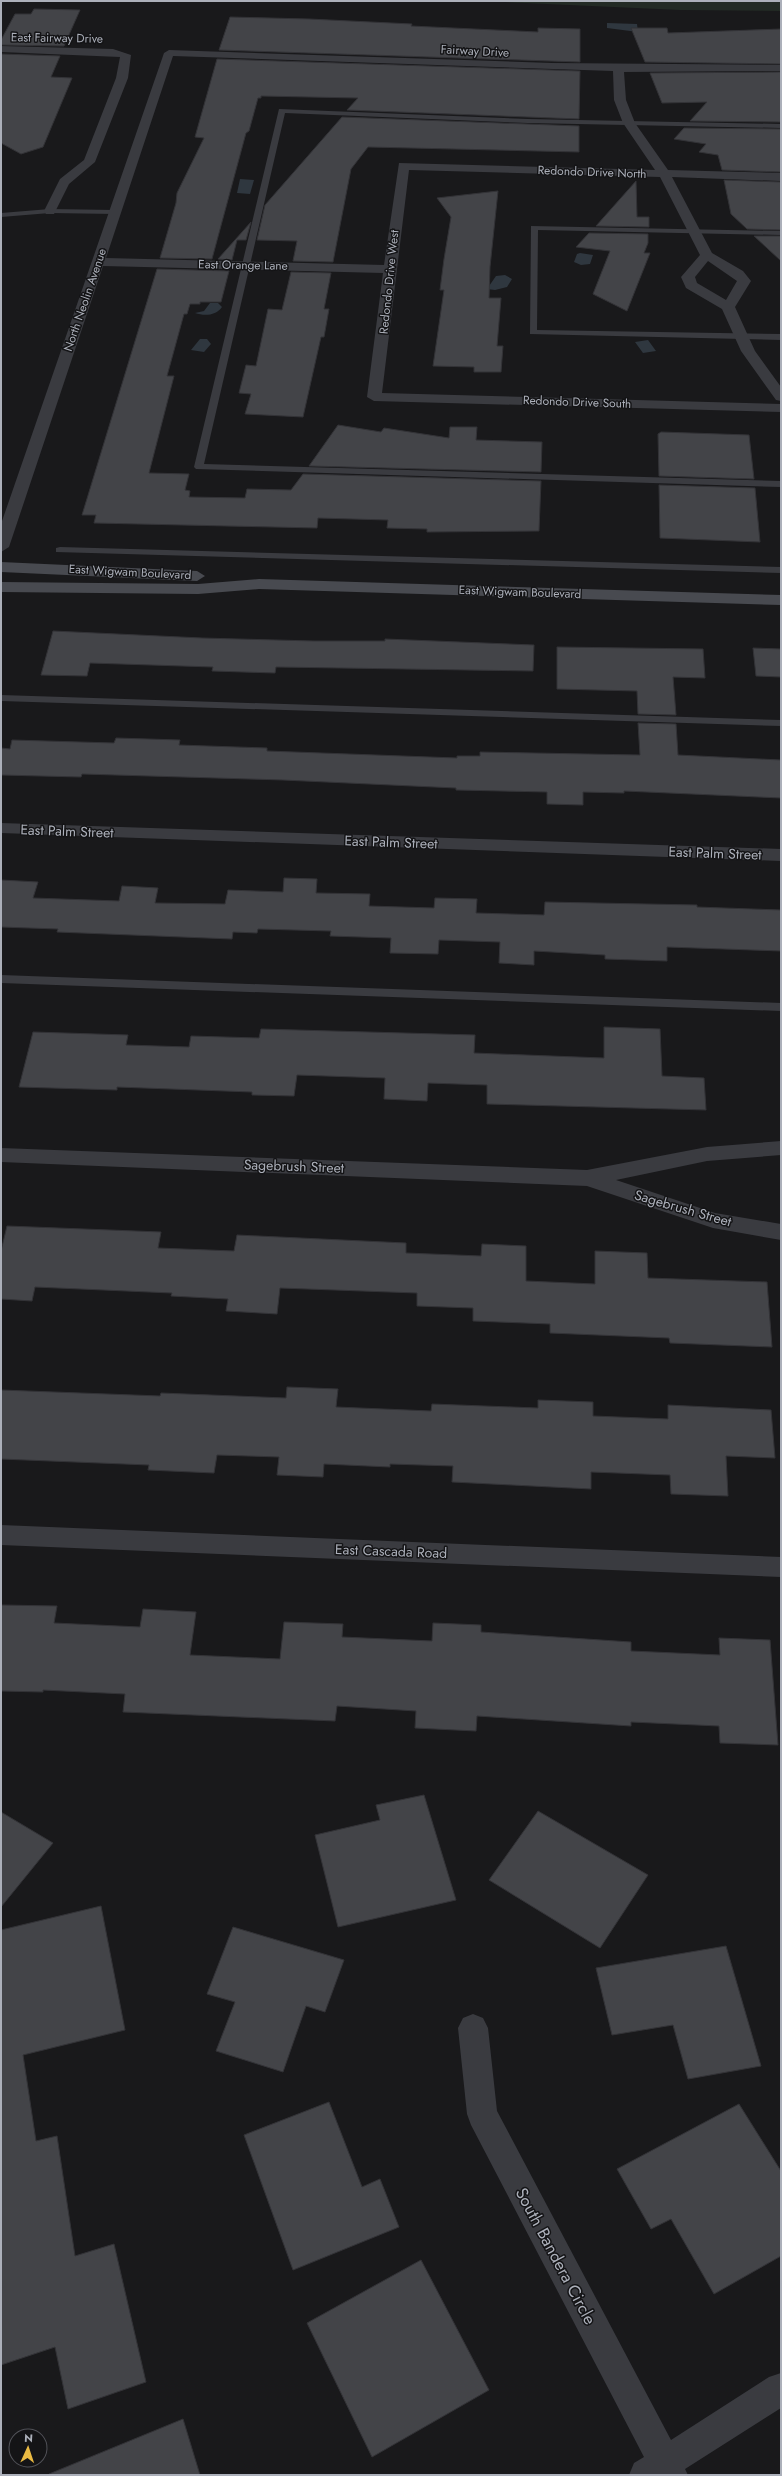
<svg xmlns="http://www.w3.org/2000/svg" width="782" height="2476" viewBox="0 0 782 2476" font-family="Jost,sans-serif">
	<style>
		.green { fill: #232b25 }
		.water { fill: #2f373f }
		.building { fill: #434448; stroke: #333337 }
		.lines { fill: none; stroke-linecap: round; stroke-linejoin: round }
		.lane { fill: #3a3b40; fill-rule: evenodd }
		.street { fill: #3a3b40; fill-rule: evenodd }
		.secondary { fill: #484a50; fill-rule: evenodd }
		.labels { text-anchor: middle; stroke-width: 3; stroke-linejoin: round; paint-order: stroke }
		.far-street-label { font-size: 12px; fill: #acb0ba; stroke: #141416 }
		.street-label { font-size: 14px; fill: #acb0ba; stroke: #141416 }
		.near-street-label { font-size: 17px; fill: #acb0ba; stroke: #141416 }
	</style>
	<rect width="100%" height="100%" fill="#19191b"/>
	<path class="green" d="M482 1H781V11L680 10Z"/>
	<path class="water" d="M607 23 637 24 638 32 607 28Z
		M240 179 254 180 250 194 237 193Z
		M580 253 593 255 590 264 581 265 574 262 577 254Z
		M505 275 512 279 507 287 495 290 487 289 496 276Z
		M210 303H218L222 307C216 316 204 316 195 313L204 311Z
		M200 339H207L211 344 204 352 191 350Z
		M648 340 656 351 643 353 635 342Z"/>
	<path class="building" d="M34 9 80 10 64 46 1 45V40L15 14H31Z
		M230 17 309 19 412 24 411 26 538 32V28L580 29V62L219 50Z
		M631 28H667L668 33 781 29V64L645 62Z
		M1 54 60 56 51 77 72 78 43 147 21 154 1 143Z
		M217 59 580 71 579 119 347 110 358 98 261 96V98H258L249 131 246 133 212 259 160 258 176 203 177 193 204 138 195 137Z
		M781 72V122L690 121 707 102 662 103 650 73Z
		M342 117 579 126V152L368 147 351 169 333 262 293 261 297 241 257 240 265 205Z
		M684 128 781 129V172L722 170 718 155 699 152 706 144 674 139Z
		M724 180 781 182V230L747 229 731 214Z
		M636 181 637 217H649V227L596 226Z
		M498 191 490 267 489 298H501L497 346H503L501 372H474V367L433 366 444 290H440L444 259 451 217 437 198Z
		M251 222 246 240H237L232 260 218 259Z
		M589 233 648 234V243L644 253H650L627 311 593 294 610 251 576 247Z
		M754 236H781V261Z
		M157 269 229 271 221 302H200V304H190L187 314H184L167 376H174L149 473 189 474 185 490 190 491 189 497 245 498 247 489 291 490 303 474 541 481 539 531 427 532V529L387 528 388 520 318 518 317 528 94 523 96 515H82Z
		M291 272 331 273 324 309H329L324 337H321L303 417 245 414 251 394 239 393 246 365 256 366 268 309 282 310Z
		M338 425 381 432 384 428 449 438 450 427H477L476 440 542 442 541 472 309 466Z
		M661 432 749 435 754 479 659 476 658 434Z
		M659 485 755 488 760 542 660 538Z
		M53 631 202 638 314 641H385V639L534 645 533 671 276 667 275 673 212 671 213 667 90 663 87 676 41 675Z
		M557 647 703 649 705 678 673 677 676 715 638 714 637 691 557 689Z
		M753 648 781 649V677L756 676Z
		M638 723 676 724 678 755 781 760V798L624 791V793L583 792V805L547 804V792L456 790V788L283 780 82 774 81 777 1 775V748L10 749 12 740 114 743 116 738 180 740 179 745 267 748V751L457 758V756H480V752L640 755Z
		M284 878 317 879 316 893 370 894 369 906 434 908 435 898 477 899 476 913 544 915 545 902 697 905V907L781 910V951L667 947V961L605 959V955L534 951V965L499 963 500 942 439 940 438 954 390 953 391 938 330 936 331 931 258 929 257 933 233 932 232 939 57 932 58 929 1 927V880L38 882 33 898 119 901 122 886 158 888 155 903 225 904 228 890 283 892Z
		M604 1027 660 1029 662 1076 704 1078 706 1110 487 1104V1085L428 1083 427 1101 384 1099 385 1078 297 1075 294 1096 252 1095V1092L117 1087V1090L19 1087 33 1032 128 1035 126 1045 189 1047 191 1036 259 1038 261 1029 475 1035 474 1053 604 1058Z
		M7 1226 161 1232 158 1248 234 1251 237 1235 406 1243V1253L481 1256 482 1244 526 1246V1281L595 1284V1251L647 1253 648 1278 767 1282 772 1347 670 1343 669 1338 550 1333V1324L473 1321V1308L417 1306V1293L280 1288 277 1314 226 1311 228 1299 171 1296 172 1293 35 1287 32 1301 1 1299V1251Z
		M287 1387 338 1389 336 1407 431 1411 432 1404 538 1408V1400L593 1402V1416L668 1419V1405L771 1410 775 1458 726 1456 728 1496 671 1494 670 1475 591 1472V1489L452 1482 453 1466 390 1464V1467L324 1464 323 1477 277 1475 279 1457 217 1455 214 1473 148 1470 149 1465 1 1459V1390L160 1396 161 1393 286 1398Z
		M1 1605 57 1606 54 1623 140 1627 143 1609 196 1612 190 1655 280 1659 284 1622 343 1624 342 1637 432 1641 433 1623 481 1625V1632L631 1642V1651L720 1655 719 1638 770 1640 778 1745 720 1743 719 1726 631 1722V1726L477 1716 476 1731 415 1728 416 1711 337 1706 335 1721 123 1712 125 1694 43 1690V1692L1 1691Z
		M424 1795 456 1900 338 1927 315 1835 380 1820 376 1805Z
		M538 1811 648 1875 600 1948 489 1880Z
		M1 1812 53 1843 1 1907Z
		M101 1906 125 2030 23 2055 36 2141 57 2136 75 2256 114 2244 146 2382 68 2409 55 2347 1 2365V1930Z
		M233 1927 344 1960 325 2012 306 2006 283 2072 216 2051 235 2002 207 1994Z
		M726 1946 761 2066 688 2079 673 2025 612 2035 596 1968Z
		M329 2102 362 2187 380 2179 399 2227 293 2270 244 2135Z
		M739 2104 781 2171V2256L714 2294 671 2219 651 2229 617 2169Z
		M421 2260 489 2390 372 2457 307 2323Z
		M183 2419 200 2475H49V2474Z"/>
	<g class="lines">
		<path class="lane" d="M279 109 528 119 781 124V128L528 123 285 113 204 464 781 481V487L196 469 194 467Z
			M50 209 115 210 119 212 115 214 50 213 1 217V213Z
			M531 226 781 231V235L538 230 537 330 781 334V340L530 334Z
			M60 547 781 567V573L56 552V548Z
			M1 695 781 720V726L1 701Z
			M1 975 781 1003V1011L1 983Z"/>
		<path class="street" d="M1 46 113 49 131 55 128 78 95 162 69 184 54 214H46L44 211 60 179 84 160 116 78 120 57 1 52Z
			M169 50 552 63 781 65V71L624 72 626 100 635 123 668 170 781 173V181L672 177 712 253 743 271 751 281 735 307 755 351 781 387V401L776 400 741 351 722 309 686 288 681 277 700 255 660 177 409 170 382 393 781 404V412L374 401 367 397 383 273 103 266 9 547 1 552V524L164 53ZM173 56 613 71 614 100 623 123 655 170 399 163 384 265 106 258ZM708 261 737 281 726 300 697 283 695 277Z
			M1 823 781 849V861L1 833Z
			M781 1141V1155L707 1161 616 1180 715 1213 781 1224V1240L713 1228 587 1186 1 1162V1148L587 1170 707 1147Z
			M1 1525 781 1557V1577L1 1545Z
			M473 2014 483 2018 488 2028 497 2111 671 2440 769 2377 781 2373V2408L685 2469 688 2475H629L634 2463 644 2457 471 2125 467 2114 458 2028 463 2018Z"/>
		<path class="secondary" d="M1 562 197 571 205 576 197 581 1 572Z
			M259 579 781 595V605L259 589 198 594 1 592V582L198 584Z"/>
	</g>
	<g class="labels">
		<g class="far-street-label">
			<text transform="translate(57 38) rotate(1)" y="4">East Fairway Drive</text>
			<text transform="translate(475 51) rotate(3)" y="4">Fairway Drive</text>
			<text transform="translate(592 172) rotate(2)" y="4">Redondo Drive North</text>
			<text transform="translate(243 265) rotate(1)" y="4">East Orange Lane</text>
			<text transform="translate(389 282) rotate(-84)" y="4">Redondo Drive West</text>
			<text transform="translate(85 300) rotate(-71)" y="4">North Neolin Avenue</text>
			<text transform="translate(577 402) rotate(2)" y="4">Redondo Drive South</text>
			<text transform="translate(130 572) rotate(3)" y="4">East Wigwam Boulevard</text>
			<text transform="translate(520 592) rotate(2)" y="4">East Wigwam Boulevard</text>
		</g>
		<g class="street-label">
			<text transform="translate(67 831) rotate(2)" y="5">East Palm Street</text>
			<text transform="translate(391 842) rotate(2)" y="5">East Palm Street</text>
			<text transform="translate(715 853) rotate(2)" y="5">East Palm Street</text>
			<text transform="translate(294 1166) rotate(2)" y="5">Sagebrush Street</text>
			<text transform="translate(683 1208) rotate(16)" y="5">Sagebrush Street</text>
			<text transform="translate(391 1551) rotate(2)" y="5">East Cascada Road</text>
		</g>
		<g class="near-street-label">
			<text transform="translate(556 2256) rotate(62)" y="6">South Bandera Circle</text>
		</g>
	</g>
	<rect width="782" height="2476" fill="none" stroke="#acb0ba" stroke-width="4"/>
	<g transform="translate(28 2448) rotate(3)"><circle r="19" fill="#141416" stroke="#515258"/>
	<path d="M0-3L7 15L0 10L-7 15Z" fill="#eaba43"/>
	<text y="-6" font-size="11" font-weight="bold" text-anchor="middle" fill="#acb0ba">N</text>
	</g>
</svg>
